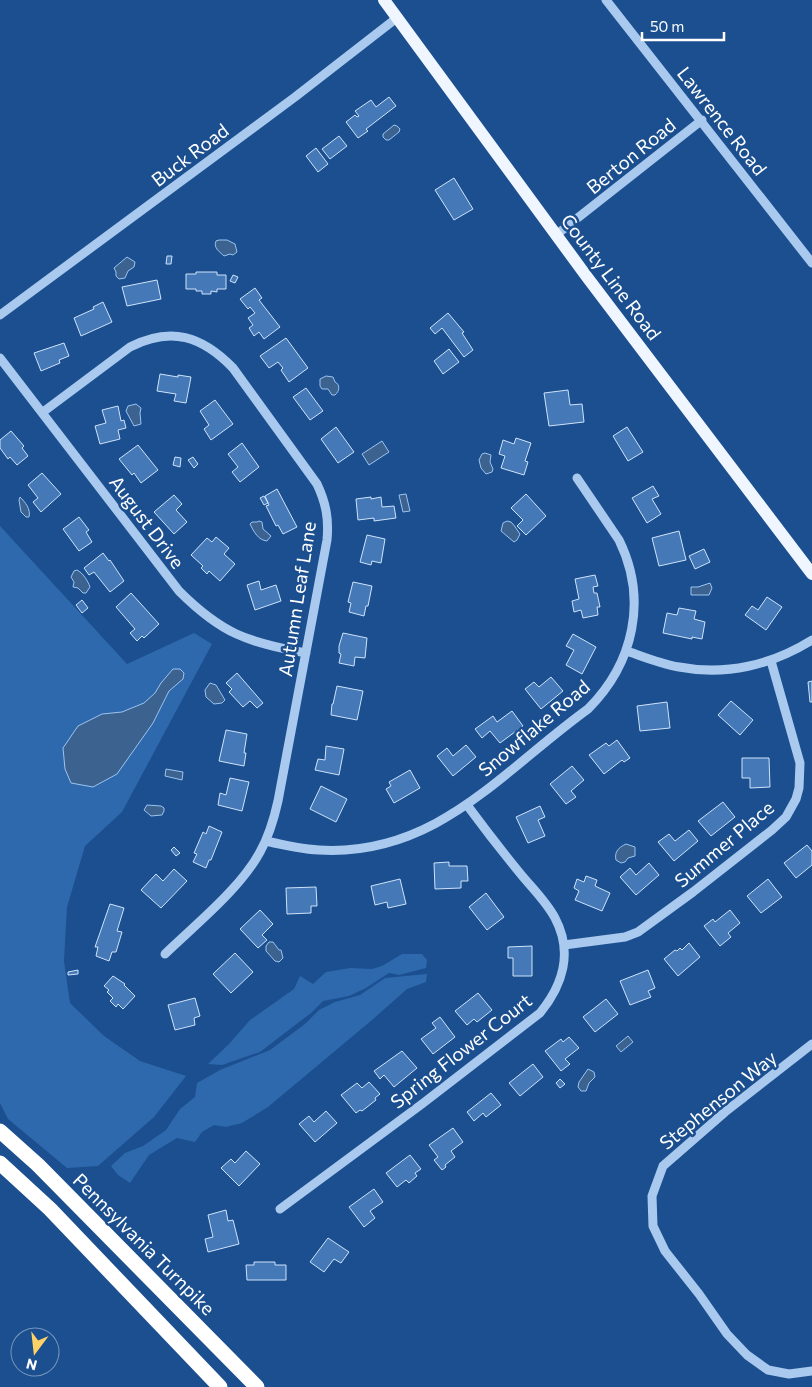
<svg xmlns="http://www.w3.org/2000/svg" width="812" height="1387" viewBox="0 0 812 1387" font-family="Commissioner,sans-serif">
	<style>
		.green { fill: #2e69ad }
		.water { fill: #3c6290; stroke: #9cc4f0 }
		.building { fill: #4478b7; stroke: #cfe3fa }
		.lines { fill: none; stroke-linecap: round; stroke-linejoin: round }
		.minor { stroke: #a9c9ee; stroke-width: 9 }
		.major { stroke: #f0f6ff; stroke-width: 12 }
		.highway { stroke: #fff; stroke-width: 15 }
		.labels { text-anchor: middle; stroke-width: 5; stroke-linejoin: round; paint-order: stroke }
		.street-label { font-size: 19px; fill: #fff; stroke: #1b4f8f }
	</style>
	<rect width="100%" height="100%" fill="#1b4f8f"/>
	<path class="green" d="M0 526 127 664 194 633 212 644 122 812 85 846 67 907 64 961 70 1003 104 1036 140 1061 186 1076 154 1117 98 1166 67 1168 8 1119 0 1103Z
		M402 954H422L427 960 426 968 399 975 389 973 366 988 349 996 323 1001 311 1013 260 1052 222 1065 208 1064 229 1044 250 1020 294 989 300 976 313 984 326 972 350 968 372 969 382 966Z
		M427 974 426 982 407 989 372 1020 268 1107 242 1123 226 1127 214 1125 202 1132 195 1142 177 1138 149 1155 130 1183 118 1175 111 1166 125 1153 143 1146 166 1130 180 1109 195 1097 197 1083 220 1070 270 1050 305 1024 319 1010 335 1002 360 995 385 978Z"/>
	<path class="water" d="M394 125 397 126 400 129 399 132 389 140H386L383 137V134Z
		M219 240H227L235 244 237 252 233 255 230 254 224 256C220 252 213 248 216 241Z
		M127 257 135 262 134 267 128 271 125 278 119 279 116 276V272L114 268Z
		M326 376 333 377 335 382C340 384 340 391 335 395H332L328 389H322L320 386V379Z
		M136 404 141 408 140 413 141 424 134 426 126 411 128 406Z
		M382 441 389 452 369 465 362 454Z
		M485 453 491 455 490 462 493 469 492 472 486 474 481 468 479 460 482 454Z
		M406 494 410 511 403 512 399 495Z
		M20 497C25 502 31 509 29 517H26L21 512 19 500Z
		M259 521 262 522 263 529 271 536 267 541C258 540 254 532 250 524L252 522H257Z
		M507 521 511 522C515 526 517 530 520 534L517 540 514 542 501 531 503 523Z
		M77 570C83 573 88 581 90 587L86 593H83L78 588 73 587 74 582 71 577 74 571Z
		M710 583 712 588 709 595H691V587H698Z
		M173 669H180L184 673 183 679 169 691 153 723 117 774 93 787 71 783 65 769 63 748 78 726 102 714 122 712 144 703 155 693 161 683Z
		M210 683 216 685 225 700 222 703 214 704 206 697 205 690Z
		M166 769 183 772 182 780 165 776Z
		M147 805 161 806 164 808V811L162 815 151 816 144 810Z
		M626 844 635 847V856L628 858 625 862 621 863 616 860C614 852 619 847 626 844Z
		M269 942H273L279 950H281L283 958 279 962 275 961 266 951V946Z
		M628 1036 633 1042 621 1052 616 1046Z
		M588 1069 594 1072 595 1077 589 1083 586 1091H581L578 1087 579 1082Z"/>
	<path class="building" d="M389 97 396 106 366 129 368 131 358 138 346 122 355 115 357 117 359 116 355 111 371 100 376 107Z
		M339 136 347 146 330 159 322 149Z
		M316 148 328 164 318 172 306 156Z
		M454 178 473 209 454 220 435 190Z
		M167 256H172L171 264H166Z
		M196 272H217V275H226V289H217V292L211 291V294H202V291H196V289H186V274H196Z
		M233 275 238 277 235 283 230 281Z
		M157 280 161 299 127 306 122 287Z
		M255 288 262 298 259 300 280 327 264 339 259 332 254 336 249 328 253 325 248 318 255 313 250 307 248 309 240 299Z
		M103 302 112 322 81 336 74 318 94 309 93 307Z
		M448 313 464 332 462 333 473 350 464 357 442 328 435 334 430 328Z
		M286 338 308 368 289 382 281 370 283 368 278 362 269 368 260 356Z
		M64 343 69 356 59 360 60 363 41 371 34 353Z
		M449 349 459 362 443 374 434 361Z
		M160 374 178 377V375L191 377 186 403 174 401 176 394 157 391Z
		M306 388 323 411 310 420 293 397Z
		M568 390 570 405 582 404 584 422 549 426 544 393Z
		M215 400 233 424 211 440 204 429 209 425 200 411Z
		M118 406 121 421 124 420 126 428 118 430 120 439 100 444 95 426 106 423 102 410Z
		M336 427 354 452 338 463 321 439Z
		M627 427 643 452 628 461 613 436Z
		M11 431 24 446 22 448 28 456 17 465 10 457 8 459 0 448V440Z
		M516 438 531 443 525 461 528 462 524 475 501 468 505 456 499 454 503 440 514 444Z
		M242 443 259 467 240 482 232 472 238 467 228 454Z
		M138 445 158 470 141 483 134 473 132 475 119 459Z
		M175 457 181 458 180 467 173 465Z
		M193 457 198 464 194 468 188 460Z
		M42 473 61 494 41 512 33 502 38 498 28 485Z
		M653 486 659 496 652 499 661 514 647 523 632 498Z
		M277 489 297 527 283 534 278 525 276 526 266 506 269 505 265 496Z
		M526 494 546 516 526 535 517 526 523 520 511 508Z
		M174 495 182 504 176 510 187 522 174 534 154 512Z
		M264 496 268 503 264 505 260 498Z
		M371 497V499L381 497 382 507 394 506 396 518 374 521V518L358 520 356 499Z
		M79 517 89 530 86 532 92 542 79 551 63 529Z
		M679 531 686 560 659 566 652 538Z
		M367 535 385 539 381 563 372 561 371 565 360 562Z
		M216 537 229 548 224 554 235 564 220 581 209 571 207 574 201 568 203 566 191 555 207 538 212 542Z
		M704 549 710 562 695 569 689 556Z
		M103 553 109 561 110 560 124 581 110 592 94 572 89 575 84 568Z
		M595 575 598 586 593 587 594 593H597L600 607H597L598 615 583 618 581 610 574 612 572 601 579 599 575 579Z
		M259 581 261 590 276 585 281 601 255 610 247 585Z
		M353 582 372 586 368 606H366L364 616 349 612 351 603 348 602Z
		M131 593 159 624 144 638 142 636 137 641 130 633 135 629 116 607Z
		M767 597 782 607 766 630 745 615 752 606 758 610Z
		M82 600 88 608 82 613 76 605Z
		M679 608 696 611 694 619 705 622 702 639 692 637V639L663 633 667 613 677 615Z
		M343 633 367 638 365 658 355 657 354 666 339 663 341 654 339 653V646Z
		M573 634 596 647 582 674 566 665 574 650 566 646Z
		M237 673 263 703 257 708 250 701 243 707 229 692 232 689 226 683Z
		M551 677 563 691 541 709 525 689 534 682 539 687Z
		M812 681V702H810L808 682Z
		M337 686 363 691 357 720 331 715 332 704H333Z
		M731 701 753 720 740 735 718 715Z
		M667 702 670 728 640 731 637 706Z
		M512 711 523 726 500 743 490 731 482 738 475 729 493 716 497 722Z
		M226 730 247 734 244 753H246L244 766 219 761Z
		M617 740 630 758 624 762 622 760 604 774 589 755 606 743 609 746Z
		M466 745 476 757 453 776 437 756 447 748 453 756Z
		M326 746 344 749 339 775 315 770 318 759 325 760Z
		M742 758H769L770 787 750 788V778H742Z
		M572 766 584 780 571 791 576 797 566 804 550 784Z
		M410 770 420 788 394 803 386 789 391 786 389 782Z
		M230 778 249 782 242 811 218 805 220 793 226 795Z
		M321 786 347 799 336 822 310 809Z
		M723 802 735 817 711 836 698 821Z
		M540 806 545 817 538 820 545 836 528 843 516 817Z
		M209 826 222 832 211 860H209L206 868 193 862 197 854 194 853 203 832 206 834Z
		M689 830 698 841 674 861 658 842 669 834 675 841Z
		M807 845 812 851V865L796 878 784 863Z
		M174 847 180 853 176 856 171 850Z
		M449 862V866H467L468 881H461V888L435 889 434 863Z
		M649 863 659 875 636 895 620 877 630 868 636 875Z
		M174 869 187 881 161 908 141 890 156 874 163 881Z
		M586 876 597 880 595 886 610 893 602 911 575 900 579 891 574 888 577 879 584 882Z
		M400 879 406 904 388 908 387 902 375 905 371 886Z
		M768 879 782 897 761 913 747 896Z
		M316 887 317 906H311V913L287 914 286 888Z
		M486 893 504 917 487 930 469 907Z
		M110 904 124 908 117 931 122 932 116 952H112L109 961 96 956 98 947H95Z
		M260 910 273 924 262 935 267 940 258 948 240 929Z
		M730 910 740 923 728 933 731 937 720 946 704 926 713 919 715 922Z
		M689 943 700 957 678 976 664 959 675 950 677 951 680 948 682 950Z
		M532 946V976H513V958H508V947Z
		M235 953 253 972 231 993 213 974Z
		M78 970V974L68 975V972Z
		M648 970 655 988 648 991 651 997 630 1005 620 981Z
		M113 976 125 984 124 985 135 996 123 1009 118 1004 116 1007 110 1001 113 998 107 992 109 990 104 986Z
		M478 993 492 1010 477 1022 474 1019 467 1025 455 1011Z
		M195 998 200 1016 194 1018 195 1025 175 1030 168 1005Z
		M606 999 618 1014 595 1032 583 1017Z
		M440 1017 455 1037 433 1054 421 1039 436 1028 432 1023Z
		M569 1037 579 1048 565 1059 570 1064 561 1071 545 1051 561 1039 563 1042Z
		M402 1051 417 1068 394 1087 384 1075 380 1079 374 1071Z
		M533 1064 543 1077 520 1096 509 1083Z
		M560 1079 565 1084 560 1088 556 1083Z
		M369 1082 380 1094 375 1098 376 1100 362 1111 360 1110 356 1113 341 1095 357 1083 362 1088Z
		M491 1093 501 1105 486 1117 483 1113 474 1121 467 1112Z
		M326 1111 337 1123 315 1142 299 1124 309 1116 314 1122Z
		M453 1128 463 1142 451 1151 455 1157 445 1165 446 1167 442 1170 434 1160 438 1157 429 1145Z
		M246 1151 260 1164 239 1186 221 1168 231 1159 235 1163Z
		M410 1155 421 1169 415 1173 417 1176 409 1183 406 1180 397 1187 386 1173Z
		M374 1189 383 1202 370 1211 375 1218 364 1227 349 1207Z
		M226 1210 228 1221 233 1220 239 1244 208 1252 205 1239 213 1237 208 1215Z
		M328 1238 349 1252 341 1263 334 1259 324 1272 310 1262Z
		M254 1262H275V1265H286V1280H247L246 1265H254Z"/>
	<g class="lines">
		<path class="minor" d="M606 0 812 263
			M556 235 702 120
			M0 315 295 97 398 17
			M0 358 179 591C222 634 247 642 306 653
			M43 412 130 347C171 326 202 336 233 368L317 484C326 503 329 519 327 540L278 801C274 819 269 836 260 852 240 889 195 925 165 954
			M627 651C644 657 661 664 679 667 726 676 772 665 812 640
			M266 841C283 845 301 849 319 850 436 857 502 771 588 709 634 663 648 599 619 540L577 478
			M564 945 625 937 638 932 693 892 772 830 786 817 796 799 799 788 800 763 771 661
			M812 1044 725 1112 663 1166 652 1196 653 1226 665 1251 699 1294 727 1334 747 1355 768 1370 789 1374 812 1371
			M280 1209 422 1104 540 1013C563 985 573 952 555 918 546 901 531 887 519 872 501 850 484 828 467 805"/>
		<path class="major" d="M384 0 587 277 812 574"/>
		<path class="highway" d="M0 1131 38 1165 257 1387
			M0 1163 50 1209 220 1387"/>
	</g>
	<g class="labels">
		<g class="street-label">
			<text transform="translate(722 121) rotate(52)" y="7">Lawrence Road</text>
			<text transform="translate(190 155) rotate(-37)" y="7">Buck Road</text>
			<text transform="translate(631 156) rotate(-39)" y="7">Berton Road</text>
			<text transform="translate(611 277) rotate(53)" y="7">County Line Road</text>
			<text transform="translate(147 522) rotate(53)" y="7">August Drive</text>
			<text transform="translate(297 599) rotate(-81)" y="7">Autumn Leaf Lane</text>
			<text transform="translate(534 728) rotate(-40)" y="7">Snowflake Road</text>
			<text transform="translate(724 844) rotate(-40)" y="7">Summer Place</text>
			<text transform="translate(461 1051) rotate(-38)" y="7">Spring Flower Court</text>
			<text transform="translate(718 1100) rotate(-39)" y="7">Stephenson Way</text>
			<text transform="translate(144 1244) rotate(45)" y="7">Pennsylvania Turnpike</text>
		</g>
	</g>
	<g transform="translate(35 1352) rotate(195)"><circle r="24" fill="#1b4f8f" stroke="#7695bc"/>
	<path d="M0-4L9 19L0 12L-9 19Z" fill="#ffd166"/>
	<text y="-8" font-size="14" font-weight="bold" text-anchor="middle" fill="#ffffff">N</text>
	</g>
	<path d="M642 32v8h82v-8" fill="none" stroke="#ffffff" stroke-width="2.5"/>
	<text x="650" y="32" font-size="15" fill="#ffffff" stroke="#1b4f8f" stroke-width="4" paint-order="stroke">50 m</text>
</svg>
